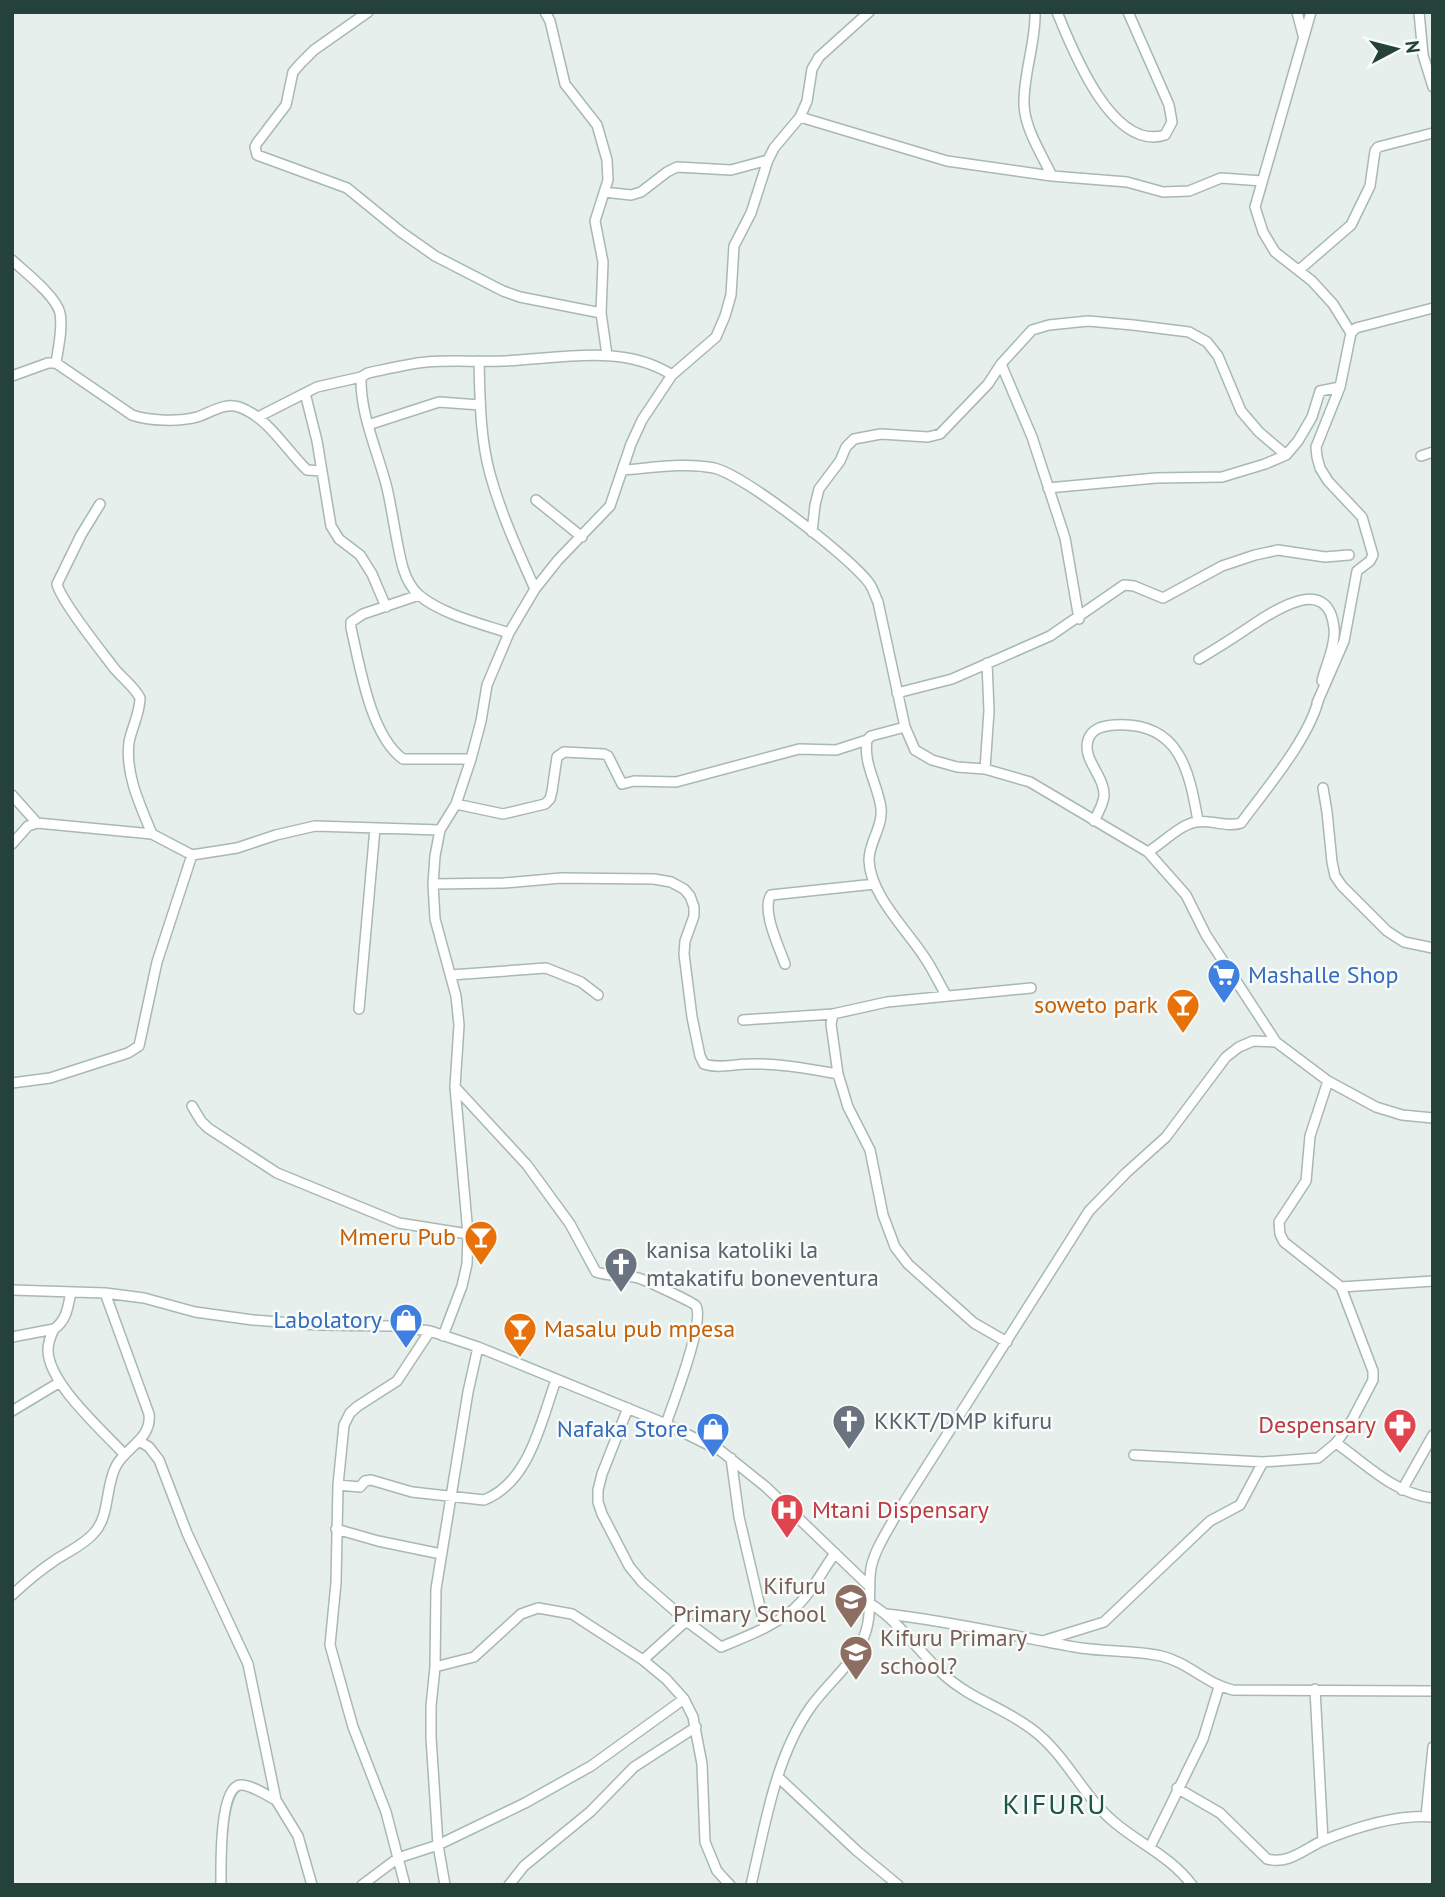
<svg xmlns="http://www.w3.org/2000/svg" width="1445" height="1897" viewBox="0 0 1445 1897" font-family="'PT Sans',sans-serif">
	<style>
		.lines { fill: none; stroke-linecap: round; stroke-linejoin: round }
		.minor-casing { stroke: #a8b8b2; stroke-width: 12 }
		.minor { stroke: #fff; stroke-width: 9 }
		.labels { text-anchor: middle; stroke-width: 5; stroke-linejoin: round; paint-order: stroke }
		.shop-label { font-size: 24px; fill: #366cbe; stroke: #f7fbf9; text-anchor: end }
		.food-label { font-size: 24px; fill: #c56008; stroke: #f7fbf9; text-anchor: end }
		.worship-label { font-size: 24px; fill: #5b616d; stroke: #f7fbf9; text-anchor: start }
		.health-label { font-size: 24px; fill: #be3a42; stroke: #f7fbf9; text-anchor: end }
		.education-label { font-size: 24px; fill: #785e54; stroke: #f7fbf9; text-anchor: end }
		.quarter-label { font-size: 28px; letter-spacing: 2px; fill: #1f5548; stroke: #f7fbf9 }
	</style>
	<rect width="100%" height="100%" fill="#e6efeb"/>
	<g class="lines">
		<defs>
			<path id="minor" d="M368 12 314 50 301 63 293 72 286 105 257 143 255 147 257 155 347 188 401 232 435 256 503 291 520 297 601 313
				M545 12 550 21 565 84 597 125 607 160 608 180 595 221 603 262 601 313 607 355
				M1035 12C1036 43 1023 74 1024 105 1025 129 1042 155 1052 176
				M1057 12C1072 49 1112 152 1165 135L1172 122 1169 105 1128 12
				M1297 12 1303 35
				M1311 12 1255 207 1263 232 1275 252 1312 281 1333 304 1351 333
				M1419 12 1423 55 1433 87
				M800 117 947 161 1052 176 1127 182 1163 192 1189 191 1221 178 1262 181
				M604 192 631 195 641 192 667 172 677 167 731 170 768 160
				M12 260C26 273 56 296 60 313 63 329 58 348 56 363
				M1299 270 1351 225 1370 186 1375 151 1378 147 1433 133
				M479 361C480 399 480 437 490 474 501 514 518 551 535 589
				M1001 364 1032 437 1065 538 1079 619
				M12 376 48 363H56L132 415C149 421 179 422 197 417 210 413 225 402 239 407 268 417 286 450 307 470L322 471
				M305 393 317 441 331 526 339 539 360 555 372 574 386 607
				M258 417 317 387 361 377
				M368 425 439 402 480 405
				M1421 456 1433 452
				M623 470C652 468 685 462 714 468 744 475 850 557 869 583 873 588 875 596 878 602L905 727 915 750 932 760 957 767 985 769 1030 782 1148 852 1186 895 1206 935 1276 1042
				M1048 488 1156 478 1222 477 1265 464 1286 455 1298 441 1312 417 1320 391 1340 387
				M536 500 582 537
				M100 504 81 535 57 584C61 601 102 652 114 668 122 678 134 686 140 698 140 713 132 727 129 742 125 774 140 805 152 834
				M812 532 815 505 819 489 840 461 846 447 854 439 881 434 928 437 940 434 988 384 1001 364 1032 330 1049 325 1088 321 1133 325 1189 332 1207 342 1218 356 1241 411 1259 432 1286 455
				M419 595 363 614 351 622V628C360 666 370 735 403 759H471
				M509 633C482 624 441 614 419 595 411 588 406 578 403 568 396 542 393 514 387 488 378 452 360 415 361 377L368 373C387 369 407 364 426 362 452 360 477 362 503 361 559 359 622 343 672 375
				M1199 659C1214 650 1230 640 1245 630 1269 614 1328 571 1334 628 1336 644 1326 665 1322 681
				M897 693 952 679 1050 636 1124 585 1134 586 1163 598 1222 566 1255 555 1278 550 1325 557 1349 555
				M1317 703 1344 641 1357 571 1370 561 1373 555 1362 517 1328 481 1320 468 1317 457 1316 447 1340 387 1351 333 1356 328 1433 308
				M905 727 871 736 867 740C863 764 878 785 881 808 883 827 869 842 869 860 870 895 907 930 925 958 933 970 939 983 946 995
				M985 769 989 711 987 663
				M1323 788 1327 812 1332 862 1335 876 1342 886 1387 931 1404 942 1433 948
				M12 795 37 823
				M456 804 503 814 545 804 550 799 552 791 557 757 564 752 604 754 608 756 622 784 634 781 676 782 799 749 836 750 867 740
				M1094 821C1098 813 1103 805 1104 796 1105 776 1082 760 1088 740 1092 728 1103 726 1114 725 1179 721 1189 769 1198 821
				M12 844 28 826 37 823 152 834 192 855 237 848 276 835 315 826 440 830
				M1148 852C1163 843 1179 825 1196 822 1211 819 1226 828 1241 823 1266 789 1309 739 1319 698
				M433 884 504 883 561 878 654 879 671 882 684 889 690 896 694 907V916L685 941 684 954 692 1017 700 1056 704 1064C719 1069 734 1064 749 1064 779 1063 809 1069 838 1074
				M785 964C779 947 761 910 771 895L875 884
				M451 975 546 968 581 982 598 995
				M359 1009 375 828
				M743 1020 833 1014
				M12 1083 50 1078 128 1053 139 1046 157 962 192 855
				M455 1087 527 1165 570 1224 596 1272C610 1277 624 1274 638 1278 645 1280 693 1302 696 1306 705 1322 673 1403 666 1424
				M192 1106 201 1121 208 1128 277 1173 399 1223 468 1234
				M1341 1287 1433 1281
				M12 1290 105 1293 144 1298 195 1312 253 1320 317 1325 393 1326 430 1331 478 1347 666 1424 721 1451 766 1487 870 1587
				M54 1329C51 1335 48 1342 48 1350 48 1383 102 1430 124 1454
				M443 1336 462 1286 467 1264 468 1234 455 1087 459 1025 456 996 435 919 433 884 435 856 440 830 456 804 471 759 481 721 487 685 509 633 535 589 558 560 610 506 631 444 642 420 672 375 716 337 725 316 731 295 734 246 751 213 768 160 774 148 800 117 807 101 812 69 819 57 869 12
				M12 1337 54 1329C67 1320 68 1306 71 1292
				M1007 1342 974 1323 908 1264 895 1247 883 1215 870 1150 848 1107 838 1074 831 1024 833 1014 887 1002 1031 988
				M628 1408 602 1474 598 1490V1502L602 1514 629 1566 642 1582 689 1623
				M12 1411 60 1382
				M139 1441 149 1447 159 1460 187 1533 248 1664 276 1800 298 1836 312 1885
				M1336 1443C1365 1463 1396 1495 1433 1498
				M1134 1455 1263 1462 1318 1458 1336 1443 1352 1420 1373 1380V1371L1341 1287 1284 1242 1280 1234 1279 1222 1306 1181 1310 1136 1328 1081
				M731 1458 739 1517 765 1628
				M338 1485 360 1487 365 1481 371 1480 412 1492 484 1500C530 1482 541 1421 556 1380
				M1402 1490 1433 1435
				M336 1529 378 1541 441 1554
				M12 1595C25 1583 39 1571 54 1561 67 1552 84 1545 94 1533 110 1516 105 1487 116 1466 126 1447 152 1439 149 1414L105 1293
				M871 1604C900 1622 918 1651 943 1674 970 1699 1005 1708 1033 1730 1066 1755 1082 1795 1114 1822 1140 1844 1171 1857 1192 1885
				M886 1614C952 1621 1016 1637 1081 1648 1108 1652 1135 1650 1161 1656 1188 1662 1206 1684 1233 1690L1433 1691
				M1046 1640 1104 1622 1210 1521 1240 1505 1263 1462
				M643 1660 684 1623H689L721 1647C743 1638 769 1628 789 1613 808 1599 821 1573 835 1553
				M435 1667 474 1657 521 1614 538 1608 572 1614 643 1660 666 1679 684 1699 693 1717 702 1764 705 1842 717 1871 730 1885
				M1315 1689 1323 1841
				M778 1777 857 1851 898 1885
				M1177 1788 1220 1813 1267 1859C1288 1865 1305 1849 1322 1841 1354 1828 1398 1814 1433 1817
				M1426 1816 1433 1747
				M1150 1847 1203 1739 1219 1687
				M221 1885C221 1867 219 1788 240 1785 250 1784 266 1795 276 1800
				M362 1885 398 1858 438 1845 525 1803 591 1766 684 1699
				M405 1885 386 1812 353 1727 330 1645 336 1583 338 1485 344 1425 350 1413 358 1406 397 1381 430 1331
				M445 1885 438 1845 431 1737V1706L435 1667 436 1589 468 1392 478 1347
				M509 1885 524 1866 590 1812 634 1767 696 1727
				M751 1885C765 1826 775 1758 810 1708 826 1685 850 1667 862 1641 874 1617 867 1593 871 1568 875 1549 887 1532 896 1515L1089 1211 1126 1173 1166 1137 1226 1057 1239 1047 1253 1041 1276 1042 1328 1081 1376 1107 1402 1115 1433 1118"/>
		</defs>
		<use href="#minor" class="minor-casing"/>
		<use href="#minor" class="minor"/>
	</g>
	<defs>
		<symbol id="supermarket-pin" viewBox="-11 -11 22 30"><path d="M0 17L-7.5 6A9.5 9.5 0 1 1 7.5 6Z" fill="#3f7fe0" stroke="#f7fbf9"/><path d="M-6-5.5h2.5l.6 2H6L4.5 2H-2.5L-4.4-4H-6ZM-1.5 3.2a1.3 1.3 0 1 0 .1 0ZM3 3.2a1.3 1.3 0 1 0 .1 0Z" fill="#fff"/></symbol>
		<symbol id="bar-pin" viewBox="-11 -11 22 30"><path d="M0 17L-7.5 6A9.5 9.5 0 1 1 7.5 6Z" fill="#e8710a" stroke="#f7fbf9"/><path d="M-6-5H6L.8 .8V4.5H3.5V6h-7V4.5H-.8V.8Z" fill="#fff"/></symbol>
		<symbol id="church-pin" viewBox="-11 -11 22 30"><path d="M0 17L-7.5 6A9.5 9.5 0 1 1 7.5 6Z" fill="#6b7280" stroke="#f7fbf9"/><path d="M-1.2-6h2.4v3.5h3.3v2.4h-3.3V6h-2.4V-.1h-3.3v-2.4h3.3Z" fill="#fff"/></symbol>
		<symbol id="shop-pin" viewBox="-11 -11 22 30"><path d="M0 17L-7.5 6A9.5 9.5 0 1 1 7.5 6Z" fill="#3f7fe0" stroke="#f7fbf9"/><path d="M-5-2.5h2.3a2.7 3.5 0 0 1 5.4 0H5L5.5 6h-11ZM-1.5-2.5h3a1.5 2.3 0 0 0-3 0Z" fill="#fff"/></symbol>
		<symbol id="pharmacy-pin" viewBox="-11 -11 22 30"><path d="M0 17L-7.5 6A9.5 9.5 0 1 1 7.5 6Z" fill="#e0444e" stroke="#f7fbf9"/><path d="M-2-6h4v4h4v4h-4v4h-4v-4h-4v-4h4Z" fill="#fff"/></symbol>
		<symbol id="hospital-pin" viewBox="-11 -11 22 30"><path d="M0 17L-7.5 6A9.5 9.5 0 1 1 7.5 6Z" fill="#e0444e" stroke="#f7fbf9"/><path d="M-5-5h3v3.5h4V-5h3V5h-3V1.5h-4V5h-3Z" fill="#fff"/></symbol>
		<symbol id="school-pin" viewBox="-11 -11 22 30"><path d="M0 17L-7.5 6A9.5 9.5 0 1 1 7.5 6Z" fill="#8d6e63" stroke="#f7fbf9"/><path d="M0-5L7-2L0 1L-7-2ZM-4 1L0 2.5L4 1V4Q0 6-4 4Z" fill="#fff"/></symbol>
	</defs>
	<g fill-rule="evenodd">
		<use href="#supermarket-pin" x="1205" y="956" width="38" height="52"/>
		<use href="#bar-pin" x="1164" y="986" width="38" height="52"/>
		<use href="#bar-pin" x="462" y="1218" width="38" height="52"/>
		<use href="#church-pin" x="602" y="1245" width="38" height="52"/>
		<use href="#shop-pin" x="387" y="1301" width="38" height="52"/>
		<use href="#bar-pin" x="501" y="1310" width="38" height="52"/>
		<use href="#church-pin" x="830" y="1402" width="38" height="52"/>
		<use href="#pharmacy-pin" x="1381" y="1406" width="38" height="52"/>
		<use href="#shop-pin" x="694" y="1410" width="38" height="52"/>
		<use href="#hospital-pin" x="768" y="1491" width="38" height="52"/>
		<use href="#school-pin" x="832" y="1581" width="38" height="52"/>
		<use href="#school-pin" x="837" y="1633" width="38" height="52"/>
	</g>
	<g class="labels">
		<g class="shop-label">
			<text x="1248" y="983" text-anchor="start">Mashalle Shop</text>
			<text x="382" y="1328">Labolatory</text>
			<text x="688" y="1437">Nafaka Store</text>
		</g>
		<g class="food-label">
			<text x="1158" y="1013">soweto park</text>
			<text x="456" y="1245">Mmeru Pub</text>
			<text x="544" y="1337" text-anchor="start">Masalu pub mpesa</text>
		</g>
		<g class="worship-label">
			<text x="646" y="1258">kanisa katoliki la<tspan x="646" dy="28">mtakatifu boneventura</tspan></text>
			<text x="874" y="1429">KKKT/DMP kifuru</text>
		</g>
		<g class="health-label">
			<text x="1376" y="1433">Despensary</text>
			<text x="812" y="1518" text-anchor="start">Mtani Dispensary</text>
		</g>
		<g class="education-label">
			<text x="826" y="1594">Kifuru<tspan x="826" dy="28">Primary School</tspan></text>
			<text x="880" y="1646" text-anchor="start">Kifuru Primary<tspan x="880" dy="28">school?</tspan></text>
		</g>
		<g class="quarter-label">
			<text x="1055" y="1814">KIFURU</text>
		</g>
	</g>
	<rect width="1445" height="1897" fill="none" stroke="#24423a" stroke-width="28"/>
	<g transform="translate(1396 49) rotate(83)" stroke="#f7fbf9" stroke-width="5" paint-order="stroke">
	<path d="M0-5L12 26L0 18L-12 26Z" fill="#24423a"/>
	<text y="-10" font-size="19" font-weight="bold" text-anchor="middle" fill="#24423a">N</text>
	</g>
</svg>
